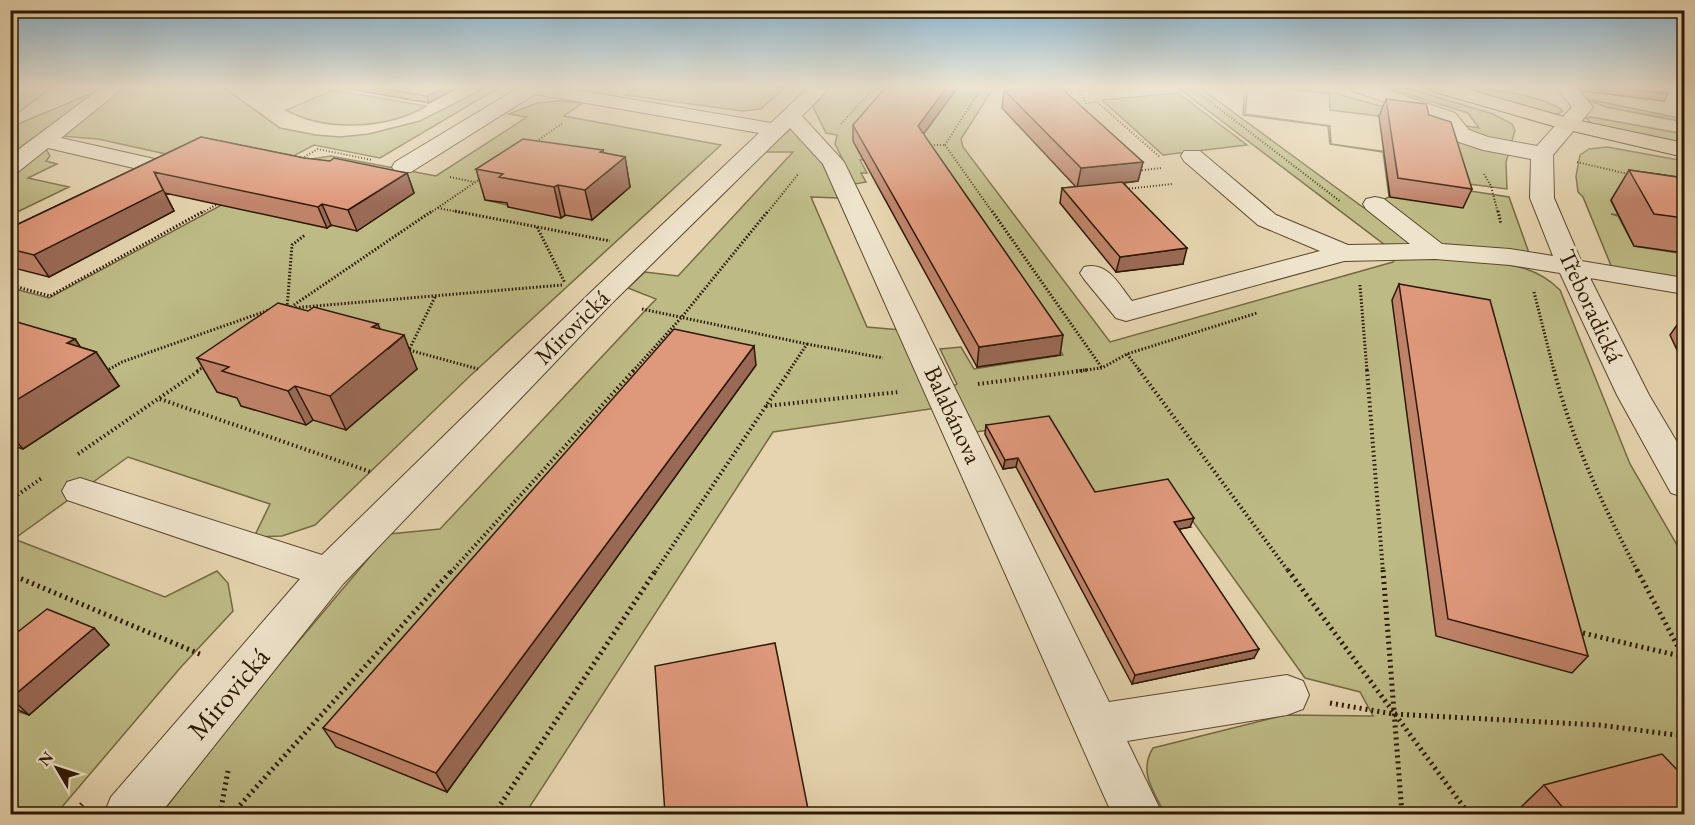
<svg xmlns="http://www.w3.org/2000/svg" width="1695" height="825" viewBox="0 0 1695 825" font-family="'EB Garamond',serif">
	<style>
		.green { fill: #bdba85; stroke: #756942; stroke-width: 1.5; fill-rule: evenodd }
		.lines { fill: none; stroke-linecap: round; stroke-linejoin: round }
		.minor-casing { stroke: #5b472c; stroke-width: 2 }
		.major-casing { stroke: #2d1800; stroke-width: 2 }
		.path-far3 { stroke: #2d1800; stroke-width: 2; stroke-dasharray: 1 2; stroke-linecap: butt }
		.path-far2 { stroke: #2d1800; stroke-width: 3; stroke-dasharray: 1.5 2; stroke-linecap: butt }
		.path-far1 { stroke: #2d1800; stroke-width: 4; stroke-dasharray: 1.5 3; stroke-linecap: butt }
		.path { stroke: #2d1800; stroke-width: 5; stroke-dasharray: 2 4; stroke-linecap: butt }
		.minor { fill: #eee3cb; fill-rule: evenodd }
		.major { fill: #e5d4af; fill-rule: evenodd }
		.wall { fill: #bf836a; stroke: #2d1800; stroke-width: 1.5 }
		.shaded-wall { fill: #9b6a56; stroke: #2d1800; stroke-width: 1.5 }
		.building { fill: #de987b; stroke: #2d1800; stroke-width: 1.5 }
		.labels { text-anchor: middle; stroke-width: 6; stroke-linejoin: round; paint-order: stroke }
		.street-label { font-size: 24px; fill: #2d1800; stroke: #eee3cb }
		.near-street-label { font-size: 28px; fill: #2d1800; stroke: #eee3cb }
	</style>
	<rect width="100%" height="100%" fill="#e5d4af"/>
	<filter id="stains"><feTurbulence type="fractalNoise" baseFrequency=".00333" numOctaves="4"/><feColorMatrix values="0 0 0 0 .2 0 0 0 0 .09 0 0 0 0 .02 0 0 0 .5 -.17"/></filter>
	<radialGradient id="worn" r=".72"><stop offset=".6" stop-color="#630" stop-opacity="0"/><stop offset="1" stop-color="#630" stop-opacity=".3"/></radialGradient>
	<path class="green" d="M10 87H52L11 118Z
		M129 87H223L280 128 316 135 340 137 369 134 420 121 487 87H500L380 158 314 145 280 163 175 156 98 139 60 136 115 92Z
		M665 87H785L761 109 742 111 625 95 637 88 659 92Z
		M829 87H899L926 131 958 87H994L961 139 963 147 1110 342 1393 262 1398 255 1177 87H1199L1364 208 1389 197 1383 152 1330 144 1328 126 1243 115 1245 87H1248L1245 114 1330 126 1331 144 1395 153 1419 121 1330 110 1329 94 1275 87 1334 93 1430 120 1479 128 1468 113 1385 87H1403L1493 114 1512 124 1515 130 1506 162 1507 189 1461 183 1457 189 1509 197 1529 253C1494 250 1461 243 1426 246 1436 249 1446 255 1457 257 1497 266 1528 259 1560 290L1630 464 1684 557V814H1165C1154 792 1138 772 1153 748L1285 715 1373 716 1360 692 1305 678 1169 488 1087 496 1049 421 976 432 953 386 957 384 940 349 961 347 974 369 1063 355 926 153 860 160 867 173H861L866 182 855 184 835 144 837 135 826 133 813 107Z
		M1458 87C1483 87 1544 95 1563 111L1558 114 1545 112Z
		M333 90 426 106C388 129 325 132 286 110Z
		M1178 93 1247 145 1163 155 1102 100Z
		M87 95 90 97 11 154V127Z
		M1582 98 1684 119V122L1606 107Z
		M560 101 582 103 564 116 721 145 471 375 315 525 282 536 254 537 270 504 128 457 14 539 165 597 217 571 228 583 233 611 181 667 56 814H11V710L29 715 109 645 11 668V445L23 449 119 386 11 353V288L49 298 305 160 331 156 436 176 527 117 509 114 537 103ZM630 187 561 218 486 200ZM409 196 326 228 278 217Z
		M1591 117 1684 134V144L1592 124 1586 118Z
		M792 128 806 130 839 198 811 197 867 327 901 330 937 408 773 432 525 814H161L255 693 389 534 440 529 656 299 628 288 645 272 678 276 793 152H763Z
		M1607 147 1684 161V211L1611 201 1618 215 1611 214 1618 216 1634 246 1684 254V281L1612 268 1583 197 1578 192 1576 176 1580 155 1589 149Z
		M46 149 50 156 46 161 57 164 28 178 69 187 11 215V171Z"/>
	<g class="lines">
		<defs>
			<path id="minor" d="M102 87H124L61 138 159 160 162 165 159 170 151 172 48 148 18 172 10 174V156Z
				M520 87H559L771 123 809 87H830L802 116 844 162 1109 702 1287 675 1303 681 1309 695 1303 709 1287 715 1127 741 1159 807 1155 814H1112L823 164 790 128 610 305 343 584 160 814H104L111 797 300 579 67 500 62 491 67 482 80 478 322 555 590 293 759 133 535 94 411 172H395L392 167 395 162Z
				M1350 87H1378L1455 113 1469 130 1488 137 1537 146 1572 107 1556 87H1576L1593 107 1590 111 1553 155 1554 198 1581 261 1684 278V294L1590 278 1649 395 1684 454V497L1671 493 1666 484 1617 395 1560 273 1510 265 1435 259 1344 261 1126 321 1116 318 1084 279 1080 273 1084 267C1108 261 1119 285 1132 301L1320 251 1258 225 1184 161 1181 156 1184 151H1200L1276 215 1348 245 1410 244 1366 209 1363 204 1366 199 1375 197 1384 199 1442 244 1510 249 1553 256 1530 198 1531 159 1483 150 1453 140 1441 121 1353 91Z"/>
			<path id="major" d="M1429 87H1459L1571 119 1684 143V157L1560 128 1432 91Z"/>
		</defs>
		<use href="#minor" class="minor-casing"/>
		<use href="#major" class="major-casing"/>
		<path class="path-far3" d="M1077 87 1086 103 1097 102 1160 157
			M1191 87 1341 202
			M841 124 875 87
			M534 143 563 123
			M928 145H945
			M945 145 993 213
			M945 145 982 87
			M299 160 318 149 372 160
			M1577 162 1632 175
			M1136 171 1161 168
			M1484 174 1491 186 1498 213
			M450 177 474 182
			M1126 189 1172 184
			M438 208 463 213
			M202 213 221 202
			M430 213 483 177
			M767 213 799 173"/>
		<path class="path-far2" d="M455 211 610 241
			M992 211 1102 368
			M1498 211 1501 224
			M537 227 565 283
			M10 285 50 296 204 211
			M1360 285 1367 371
			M1534 292 1554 371
			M435 297 409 350 478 369
			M287 308 292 245 305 235
			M292 308 562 285
			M288 309 432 211
			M642 309 807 344 789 371
			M807 344 883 358
			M1127 354 1140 371
			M106 371 122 362 269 310
			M197 371 205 366
			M633 371 681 318 768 211
			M1076 371 1102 368 1127 354 1257 313"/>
		<path class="path-far1" d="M1139 370 1289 572
			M1367 370 1383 572
			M1554 370C1572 441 1604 508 1638 572
			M105 372 109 370
			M978 384 1088 370
			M160 399 371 472
			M766 406 899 392
			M78 454 200 370
			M10 500 42 478
			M451 572 634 370
			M655 572 790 370"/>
		<path class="path" d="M1288 570 1469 814
			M1383 570 1402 814
			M1637 570 1684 658
			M10 574 202 655
			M1583 633 1684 657
			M1330 703 1393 714 1599 725 1684 736
			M73 814 82 804
			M220 814 228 771
			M232 814 452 570
			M494 814 656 570"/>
		<use href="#minor" class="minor"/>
		<use href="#major" class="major"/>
	</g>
	<path class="wall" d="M338 87H459L429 103Z
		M1578 87H1662L1668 94 1664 101 1582 91Z
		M1004 90 1143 162 1138 181 1124 183 1183 264 1116 272 1060 203 1062 188 1076 187 1002 108Z
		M1386 99 1429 115 1472 189 1463 208 1390 197 1379 116Z
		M853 125 923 134 1060 355 977 367 853 141Z
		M201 137 304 158 407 173 414 193 357 231 331 225 327 228 165 193 174 211 49 277 10 267V228Z
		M603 150V153L625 157 630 187 592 220 565 215 561 218 508 207 507 203 485 200 476 169Z
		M1629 170 1684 178V253L1634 246 1611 200Z
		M1399 284 1588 656 1572 673 1436 636 1392 300Z
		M1684 315V365L1670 335Z
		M10 326 75 339 80 347 96 352 119 386 23 449 10 445Z
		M380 329 417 369 346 430 313 420 306 425 241 406 237 398 217 392 197 358Z
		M756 365 447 792 336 747 323 728Z
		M986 425 1095 492 1190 527 1179 529 1254 658 1132 684 1016 467 1003 469 985 434Z
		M94 628 109 645 29 715 10 706V638Z
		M1544 785 1684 814H1527L1521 807Z"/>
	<path class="shaded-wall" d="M444 87H459L429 103 427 96Z
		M947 87H958L917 143 918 126Z
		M603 150 607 172 625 157 630 187 592 220 585 190 600 152Z
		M1143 162 1138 181 1077 188 1081 168Z
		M154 172 174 211 49 277 34 255Z
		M407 173 414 193 357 231 348 210Z
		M558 185 565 215 561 218 554 187Z
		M322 204 331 225 327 228 318 207Z
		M1187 248 1183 264 1116 272 1120 257Z
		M378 324 388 349 404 335 417 369 346 430 330 396 372 327Z
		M1063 335 1060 355 977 367 979 347Z
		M75 339 87 357 96 352 119 386 23 449 10 434V404L67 343Z
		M754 346 756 365 447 792 436 773Z
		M295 386 313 420 306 425 288 391Z
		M1018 458 1016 467 1003 469 1005 460Z
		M1194 518 1190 527 1171 531 1174 522Z
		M94 628 109 645 29 715 11 698Z
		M1259 649 1254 658 1132 684 1135 675Z"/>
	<path class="building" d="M374 87H444L427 96Z
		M886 87H947L918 126 1063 335 979 347 853 125Z
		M1037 87H1060L1143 162 1081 168 1004 90Z
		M1607 87H1662L1668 94Z
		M1386 99 1426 104 1429 115 1451 122 1472 189 1398 178Z
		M201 137 304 158 330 161 334 158 407 173 348 210 322 204 318 207 154 172 163 190 34 255 10 249V228Z
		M523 139 603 150 600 152 625 157 585 190 558 185 554 187 499 177 503 174 476 169Z
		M1629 170 1684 178V218L1654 214Z
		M1122 182 1187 248 1120 257 1062 188Z
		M1399 284 1490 300 1588 656 1448 619Z
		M278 303 308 311 314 307 378 324 372 327 404 335 330 396 295 386 288 391 222 371 229 367 197 358Z
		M17 322 75 339 67 343 96 352 10 404V326Z
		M674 329 754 346 436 773 323 728Z
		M1049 416 1095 492 1168 479 1194 518 1174 522 1259 649 1135 675 1018 458 1005 460 986 425Z
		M47 609 94 628 11 698 10 638Z
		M775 643 809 814H665L655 666Z
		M1662 754 1684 777V814H1568L1544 785Z"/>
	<linearGradient id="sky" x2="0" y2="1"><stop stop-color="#87b5d2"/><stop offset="0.43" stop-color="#f3ecdb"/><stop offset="1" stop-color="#f3ecdb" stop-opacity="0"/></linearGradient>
	<rect width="1695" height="202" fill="url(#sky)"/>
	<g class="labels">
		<g class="street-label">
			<text transform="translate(1591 306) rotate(65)" y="8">Třeboradická</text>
			<text transform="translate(572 327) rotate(-45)" y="8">Mirovická</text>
			<text transform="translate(953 415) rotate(65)" y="8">Balabánova</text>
		</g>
		<g class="near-street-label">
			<text transform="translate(228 693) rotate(-50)" y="10">Mirovická</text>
		</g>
	</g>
	<rect width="1695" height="825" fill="none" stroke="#e5d4af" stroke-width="36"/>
	<rect x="12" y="12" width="1671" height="801" fill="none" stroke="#2d1800" stroke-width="3"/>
	<rect x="18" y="18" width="1659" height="789" fill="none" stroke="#2d1800" stroke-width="1.5"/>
	<g transform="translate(57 768) rotate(309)" stroke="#eee3cb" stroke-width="4.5" paint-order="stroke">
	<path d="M0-4.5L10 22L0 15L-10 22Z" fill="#2d1800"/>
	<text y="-9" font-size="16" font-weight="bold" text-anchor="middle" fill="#2d1800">N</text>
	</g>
	<rect width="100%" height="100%" filter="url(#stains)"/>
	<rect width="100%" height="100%" fill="url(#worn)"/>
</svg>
